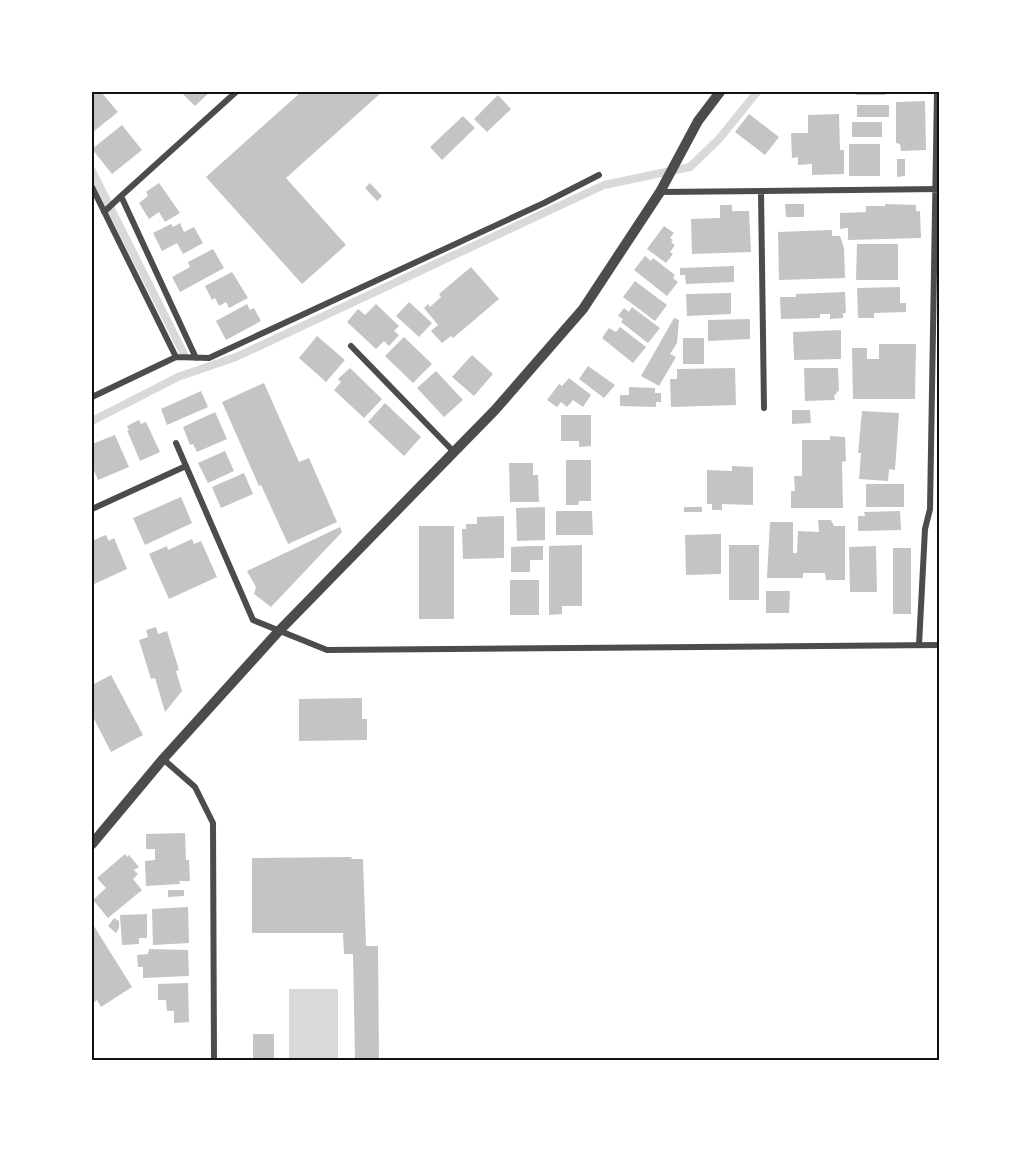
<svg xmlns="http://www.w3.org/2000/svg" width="1031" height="1152" viewBox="0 0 1031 1152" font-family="Rubik,sans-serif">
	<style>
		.water { fill: #d9d9d9 }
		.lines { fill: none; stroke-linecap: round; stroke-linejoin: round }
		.stream { stroke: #d9d9d9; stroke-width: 8 }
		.building { fill: #c4c4c4 }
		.minor { stroke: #4c4c4c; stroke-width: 6 }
		.tertiary { stroke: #4c4c4c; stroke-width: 10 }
		.neatline { fill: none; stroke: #111; stroke-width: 2 }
	</style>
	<rect width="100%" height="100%" fill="#fff"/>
	<path class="water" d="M289 989H338V1060H289Z"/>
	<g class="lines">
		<path class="stream" d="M92 171 184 354
			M92 421 178 377 236 357 604 185 690 167 719 139 757 92"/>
	</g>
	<path class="building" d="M92 92H101L118 112 93 132 92 130Z
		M181 92H210L195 106Z
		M301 92H382L286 178 346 245 302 284 206 177Z
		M856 92H886V95H856Z
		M498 95 511 109 487 132 474 119Z
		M925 101 926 150 901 151 900 144 896 143V102Z
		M857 105H889V117H857Z
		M749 114 779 137 765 155 735 132Z
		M839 114 840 150H844V174L812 175V164L798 165V157L792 158 791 133H808V115Z
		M463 116 475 128 442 160 430 147Z
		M852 122H882V137H852Z
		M122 125 142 150 112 174 92 149Z
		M849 144H880V176H849Z
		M897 159H905V176L897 177Z
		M159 183 180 213 165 222 159 212 149 219 139 203 148 196 146 192Z
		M370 183 382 196 377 201 365 188Z
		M785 204H804V217H786Z
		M885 204 916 205V211H920L921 238 848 240V228L840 229V213L866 212V206H885Z
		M720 205H732V211H749L751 252 692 254 691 219 720 218Z
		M180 223 184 232 194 227 203 243 183 254 177 243 162 251 153 233 171 224 173 227Z
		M664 226 674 233 670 238 673 240 671 242 675 245 670 252 673 254 666 263 647 249Z
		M832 230V236H840L844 248 845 278 779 280 778 232Z
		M857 244H898V280H856Z
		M213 249 224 268 180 292 172 277 190 267 188 262Z
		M645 256 651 261 653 258 675 275 673 278 678 282 667 296 634 270Z
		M734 266V282L686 284 685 275H680V268Z
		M471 267 499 299 453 338 451 336 442 343 431 331 438 325 424 308 428 304 430 307 441 297 439 294Z
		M232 272 248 298 229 308 226 302 219 306 215 298 212 300 205 286Z
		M635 281 667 305 655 321 623 297Z
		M900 287V303H906V312L874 313V318H858L857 288Z
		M845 292 846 313H843V318L830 319V314H820V318L781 319 780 297H796V294Z
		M731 293V314L687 316 686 294Z
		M409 302 432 323 419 337 396 316Z
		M247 304 250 310 254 308 261 321 226 340 216 321Z
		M376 304 399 326 394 331 399 335 389 346 384 341 376 349 347 322 358 309 365 315Z
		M632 307 660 328 648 343 621 322 623 319 618 316 624 308 629 312Z
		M674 318 679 320 677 343 670 354 676 357 659 386 641 376Z
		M750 319V339L708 341V320Z
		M620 327 646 347 633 363 602 338 609 328 616 332Z
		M841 330V359L794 360 793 332Z
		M317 336 345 360 326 382 299 358Z
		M404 337 432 364 413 383 385 356Z
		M683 338H704V364H683Z
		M879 344H916L915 399H853L852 348H867V359H879Z
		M472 355 493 374 474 396 452 377Z
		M588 366 615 385 604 398 579 379Z
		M350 368 382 399 364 418 334 390 341 382 338 379Z
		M735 368 736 405 671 407 670 379H677V369Z
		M804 368H838L839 390 834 396 835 400 805 401Z
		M436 371 463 400 444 417 417 388Z
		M569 378 591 395 583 407 573 400 567 407 561 402 557 407 547 400 559 384 562 386Z
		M264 383 299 462 309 458 337 522 288 544 261 485 259 486 222 402Z
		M629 387 655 388V393H661V402H656V407L620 406V395H629Z
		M201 391 208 407 167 425 161 409Z
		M385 403 421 437 404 456 368 422Z
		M792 410H810L811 423 792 424Z
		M862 411 899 413 895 470 889 469 888 481 859 479 861 453H858Z
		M215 412 227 439 197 452 193 444 190 445 183 427Z
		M561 415H591V446L579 447V441H561Z
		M139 420 141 424 146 422 160 452 140 461 127 430H129L127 426Z
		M115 435 129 467 98 480 92 466V444Z
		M830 436 845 437 846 461 842 462 843 508H791V491H795L794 476H802V440H830Z
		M225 451 234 471 208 483 198 463Z
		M566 460H591V501H579L578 505H566Z
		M509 463H533V475H538L539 502H510Z
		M732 466 753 467V505L722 504V510H712V504H707V470L732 471Z
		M244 473 253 494 221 508 212 487Z
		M866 484H904V507H866Z
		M181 497 192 523 145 545 133 518Z
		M545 507V540L517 541 516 508Z
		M684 507H702V512H684Z
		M556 511H592L593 535H556Z
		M900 511 901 530 858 531V516H865L864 512Z
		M504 516V558L463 559 462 529H466V524H477V517Z
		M818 520H831L834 526H845V580H826L825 573H803V578H767L770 522H793V553H797L798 531 819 532Z
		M419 526H454V619H419Z
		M340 527 342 532 271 607 254 594 256 587 247 571Z
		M721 534V574L686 575 685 535Z
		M106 535 109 541 114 538 127 569 92 585V536L94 540Z
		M192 539 194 544 201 541 217 577 169 599 149 554 167 546 168 550Z
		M582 545V606H562V614L549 615V546Z
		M729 545H759V600H729Z
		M530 546H543V560H530V572H511V547Z
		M876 546 877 592H850L849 547Z
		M893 548H911V614H893Z
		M510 580H539V615H510Z
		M766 591H790L789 613H766Z
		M156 627 158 634 167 631 179 670 176 671 182 691 165 712 155 678 151 679 139 640 148 637 146 630Z
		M111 675 143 735 111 752 92 715V685Z
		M362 698V719H367V740L299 741V699Z
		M185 833 186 860H189L190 881H179L180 884 146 886 145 861 155 860V849H146V834Z
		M125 854 127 857 129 855 139 867 134 870 138 874 133 879 142 890 108 918 93 900 106 888 97 878Z
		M352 857 351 859H363L366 946H378L379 1060H355L353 954H344L343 933H252V858Z
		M168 890H184V896L168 897Z
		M188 907 189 943 153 945 152 909Z
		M147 914V938H139V944L122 945 120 915Z
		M114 918 119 921V928L116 933 108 926Z
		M92 923 132 987 101 1007 97 1000 92 1004Z
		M149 949 188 950 189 976 143 978V967H138L137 955 148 954Z
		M188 983 189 1022 174 1023V1011H167L166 1000H158V984Z
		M253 1034H274V1060H253Z"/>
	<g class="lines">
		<path class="minor" d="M92 187 176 357 209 358 544 203 599 175
			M660 192 940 189
			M761 192 764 408
			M104 212 121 196
			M351 346 454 452
			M196 358 121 196 236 92
			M92 397 176 357
			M176 443 253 620 327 650 940 645
			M92 509 186 466
			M919 645 925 529 930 509 937 92
			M163 759 195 787 213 823 214 1060"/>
		<path class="tertiary" d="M92 844 163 759 278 632 495 410 583 309 660 192 698 121 720 92"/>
	</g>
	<rect width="1031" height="1152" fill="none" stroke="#ffffff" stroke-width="186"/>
	<rect x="93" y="93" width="845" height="966" class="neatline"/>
</svg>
